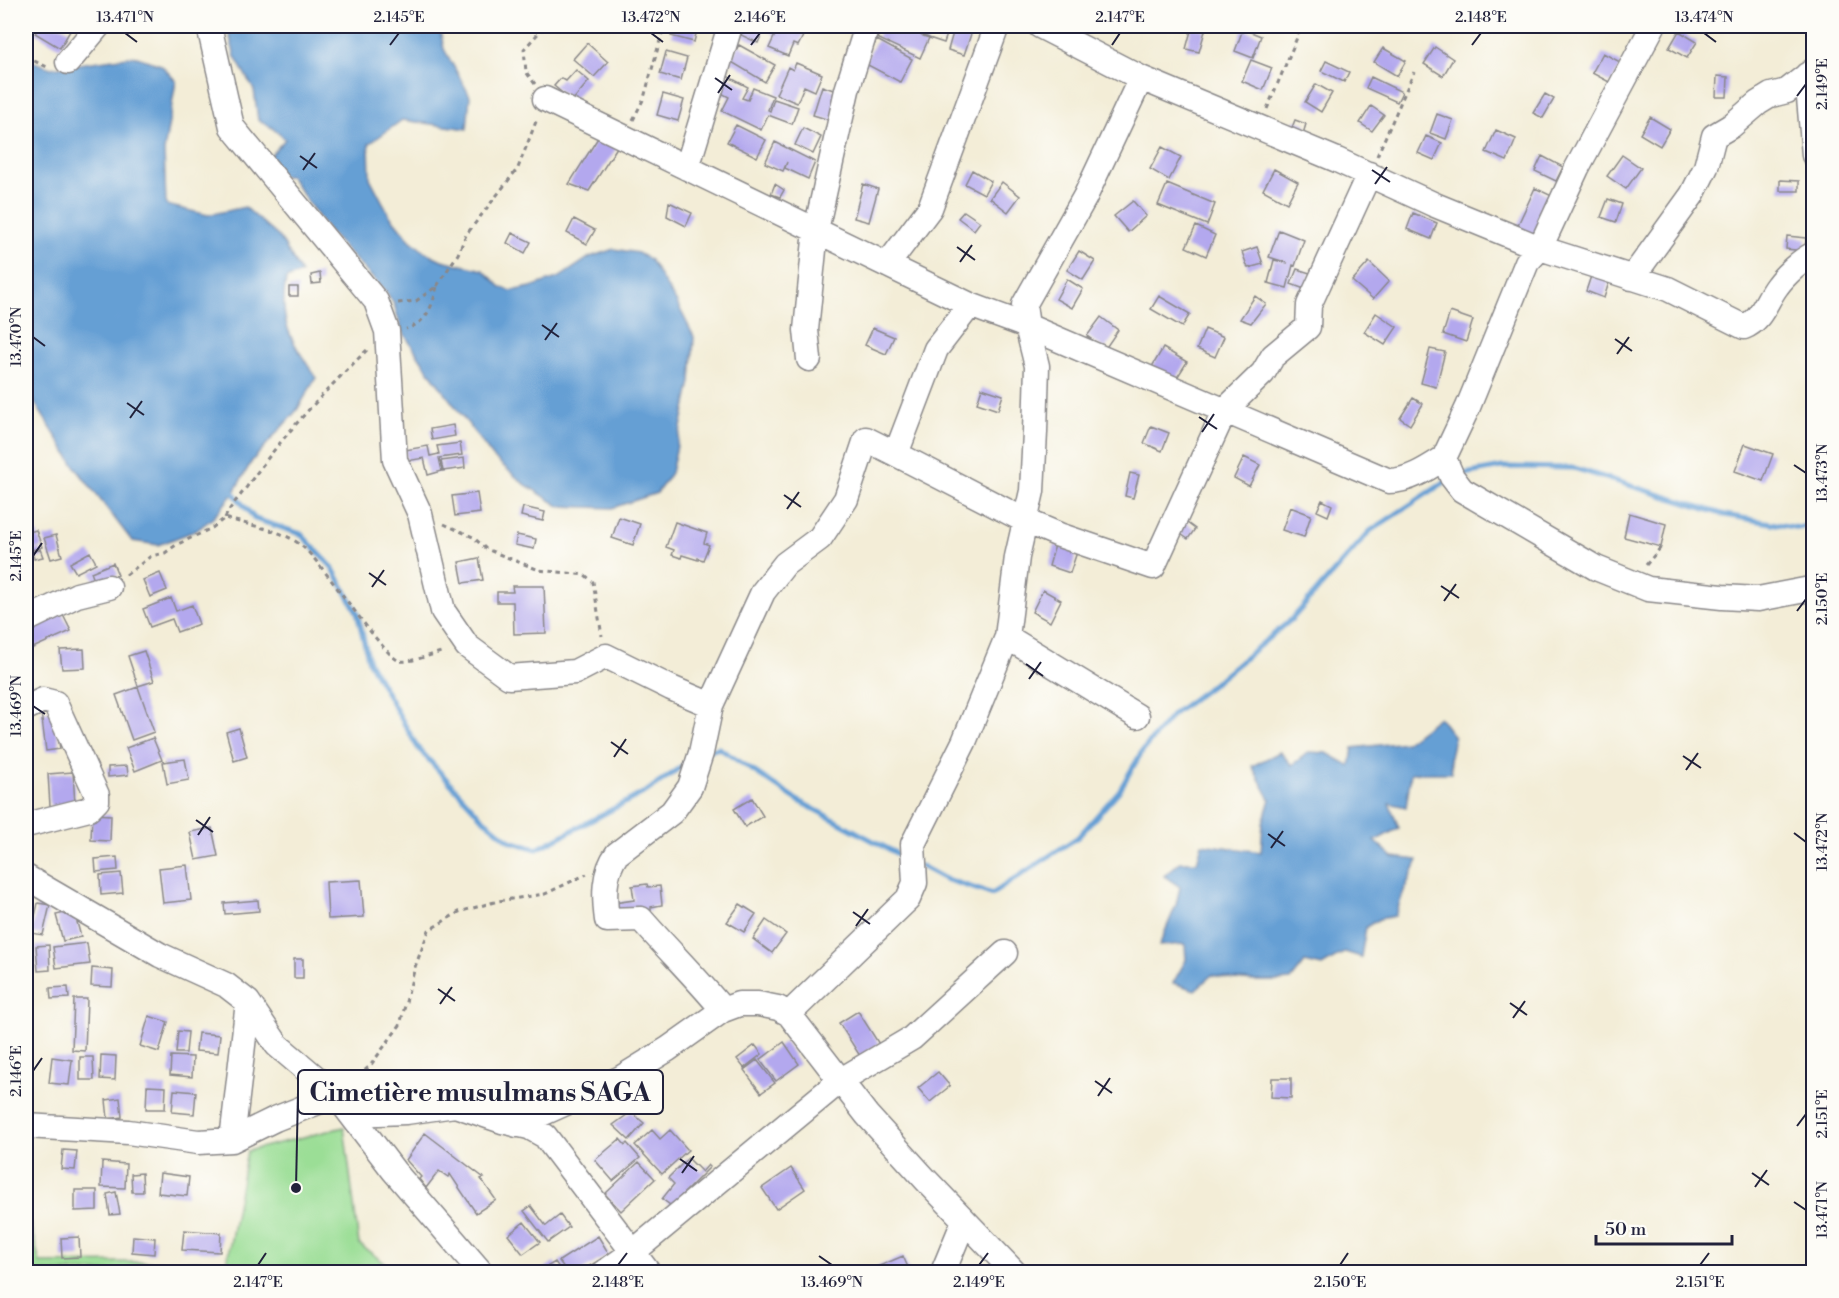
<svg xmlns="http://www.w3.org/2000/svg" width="1839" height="1298" viewBox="0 0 1839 1298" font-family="'Libre Bodoni',serif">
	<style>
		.green { fill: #9bde96; stroke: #5e8068; stroke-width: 1.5 }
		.water { fill: #659fd4; stroke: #446088; stroke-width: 1.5 }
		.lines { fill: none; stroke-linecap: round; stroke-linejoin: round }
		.stream { stroke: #659fd4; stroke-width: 5 }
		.building { fill: #b3a8ee }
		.minor-casing { stroke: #8a8889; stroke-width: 27 }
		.path { stroke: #8a8889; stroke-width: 3; stroke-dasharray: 4.5 4.5; stroke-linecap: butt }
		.minor { stroke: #fff; stroke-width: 24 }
		.ticks { fill: none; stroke: #22223b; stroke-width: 2 }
		.leader { fill: none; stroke: #22223b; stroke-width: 2 }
		.callout-dot { fill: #22223b; stroke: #fdfcf7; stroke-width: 2 }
		.callout { fill: #fdfcf7; stroke: #22223b; stroke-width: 2 }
		.callout-label { font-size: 26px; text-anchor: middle; font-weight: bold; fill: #22223b }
		.neatline { fill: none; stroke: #22223b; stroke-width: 2 }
		.ticks-label { font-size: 15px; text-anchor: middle; fill: #22223b }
	</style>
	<rect width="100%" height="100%" fill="#fdfcf7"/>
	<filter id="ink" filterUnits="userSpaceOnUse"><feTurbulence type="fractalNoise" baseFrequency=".0167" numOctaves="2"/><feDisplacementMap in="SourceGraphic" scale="12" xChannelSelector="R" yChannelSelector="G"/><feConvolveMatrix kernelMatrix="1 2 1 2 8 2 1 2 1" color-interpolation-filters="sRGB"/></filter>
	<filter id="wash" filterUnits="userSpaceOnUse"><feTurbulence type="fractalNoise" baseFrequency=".008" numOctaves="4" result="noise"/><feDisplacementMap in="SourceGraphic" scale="24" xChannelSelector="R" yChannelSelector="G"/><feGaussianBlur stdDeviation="1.35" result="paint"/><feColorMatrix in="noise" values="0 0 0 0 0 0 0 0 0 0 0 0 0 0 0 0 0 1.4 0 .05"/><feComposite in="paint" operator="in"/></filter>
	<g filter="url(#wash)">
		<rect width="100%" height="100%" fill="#f3edd7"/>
		<path class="green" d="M344 1127 359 1244 397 1272H26V1224H30L40 1263 227 1261 247 1151Z"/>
		<path class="water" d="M227 26H439L444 49 470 96 467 129 402 120 369 144 370 178 390 216 410 240 425 252 442 260 483 270 501 287 511 291 531 287 560 277 590 257 614 249 638 253 650 260 676 301 694 337 691 382 671 473 657 493 612 508 559 506 523 483 493 457 430 373 402 331 394 304 386 292 329 232 290 176H274L264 163 285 139 271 127 258 120 254 90 235 57Z
			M134 56 161 65 176 81 164 151 166 205 208 215 245 207 280 238 301 273 286 279C278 326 292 340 316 378L297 410 252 461 232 495 214 517 197 530 158 545 132 541 76 468 26 389V59L51 68Z
			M1439 717 1454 737 1450 757 1452 773H1411L1406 807 1389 803 1399 828 1375 841 1393 857 1418 860 1405 888 1395 916 1379 919 1366 927 1361 957 1345 952 1322 966 1305 962 1291 980C1264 983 1239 981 1212 975L1195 990 1173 983 1186 960 1185 944 1159 946 1176 905 1180 887 1164 876 1180 862H1197L1202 844 1261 852 1263 823 1270 799 1252 766 1280 752 1292 765 1309 752 1327 753 1350 766 1353 748 1406 742Z"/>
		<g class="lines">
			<path class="stream" d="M1459 475 1502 467 1574 468 1725 515 1799 528 1814 523
				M229 488 255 519 301 534 332 567 357 612 369 662 418 748 483 819 510 841 537 849 647 791 690 761
				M708 751 719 748 797 800 907 859
				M921 866 945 879 992 894 1078 837 1119 791 1143 750 1173 714 1207 689 1292 619 1370 531 1448 480"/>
		</g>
		<g id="blocks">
			<path class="building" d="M40 26H61L70 31 60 48 35 33Z
				M674 26H698L694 42 671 36Z
				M745 26H765L758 43 741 35Z
				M772 26H797L806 30 798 46 793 44 788 56 769 48 775 35 769 32Z
				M883 26H901L929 38 920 58 877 38Z
				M926 26H950L944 43 923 36Z
				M955 26 972 31 964 55 948 50Z
				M1192 27 1205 31 1199 52 1186 49Z
				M1243 29 1261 36 1253 58 1235 51Z
				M1679 31 1697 42 1687 58 1669 48Z
				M877 40 912 59 900 82 864 63Z
				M587 43 608 62 594 77 573 59Z
				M739 45 775 65 765 82 730 61Z
				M1435 47 1453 59 1443 76 1424 64Z
				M1383 48 1406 61 1397 76 1374 62Z
				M666 52 687 58 681 80 660 74Z
				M1603 53 1622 63 1611 83 1592 73Z
				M1251 60 1272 68 1263 90 1242 81Z
				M1326 61 1349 72 1344 82 1321 71Z
				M796 63 822 74 815 91 804 86 797 103 776 94 788 67 793 70Z
				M576 70 589 81 572 101 554 86 561 78 566 81Z
				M721 73 748 87 742 98 748 100 753 88 773 96 768 110 770 111 774 99 798 107 792 124 768 115 761 130 722 111 729 97 714 89Z
				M1717 76 1728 77 1727 97H1716Z
				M1371 77 1402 92 1397 102 1366 88Z
				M1316 84 1332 93 1321 112 1305 102Z
				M822 86 842 93 833 121 813 115Z
				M663 94 684 100 678 121 657 115Z
				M1545 94 1554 99 1543 118 1533 113Z
				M1371 106 1384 115 1372 131 1360 123Z
				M1437 114 1453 120 1446 139 1430 133Z
				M1650 117 1670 129 1660 146 1640 134Z
				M1295 120 1306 124 1303 134 1291 130Z
				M736 125 766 140 757 157 727 142Z
				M803 128 821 137 813 154 795 145Z
				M1496 130 1516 139 1507 161 1486 152Z
				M601 133 621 141 589 191 569 184Z
				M1426 136 1442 143 1434 160 1418 153Z
				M775 142 815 162 808 179 785 168 787 162 783 171 765 163Z
				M1162 147 1181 157 1169 180 1150 169Z
				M1622 155 1641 168 1626 189 1607 176Z
				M1542 156 1563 167 1556 181 1535 171Z
				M1274 169 1298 182 1287 203 1263 190Z
				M972 170 991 181 984 194 965 184Z
				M1780 180 1799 181V191H1780Z
				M1002 182 1020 196 1008 212 990 198Z
				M775 184 784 190 780 197 771 194Z
				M863 184 878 189 869 222 854 218Z
				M1167 184 1215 204 1207 225 1158 205Z
				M1535 188 1554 197 1536 238 1516 229Z
				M1608 199 1622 204 1616 222 1601 217Z
				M1133 201 1146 216 1128 232 1114 216Z
				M669 202 692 213 686 226 667 216Z
				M964 211 980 222 974 230 958 218Z
				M1413 213 1437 223 1431 239 1407 229Z
				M574 219 595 230 587 244 567 233Z
				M1196 226 1215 235 1206 256 1186 247Z
				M1279 230 1304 240 1295 266 1293 265 1287 288 1268 283 1274 260 1288 263 1269 257Z
				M512 233 531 242 525 253 507 243Z
				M1787 236 1806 238 1805 251 1786 249Z
				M1257 247 1263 264 1248 268 1242 252Z
				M1079 251 1095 261 1083 280 1067 270Z
				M1369 262 1389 281 1373 299 1352 281Z
				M1297 269 1310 273 1307 290 1291 284Z
				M320 273 321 283 312 284 311 275Z
				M1592 273 1610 279 1604 298 1586 291Z
				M1067 279 1083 289 1072 308 1056 299Z
				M289 287H298V296H289Z
				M1159 296 1190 314 1182 327 1151 309Z
				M1255 296 1266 304 1251 323 1240 319Z
				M1450 312 1473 320 1466 342 1443 334Z
				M1376 313 1397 327 1385 345 1364 332Z
				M1101 317 1118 330 1105 349 1087 336Z
				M873 328 894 337 886 354 865 345Z
				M1205 329 1224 337 1215 357 1197 349Z
				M1163 348 1187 362 1173 384 1150 370Z
				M1430 349 1445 352 1436 387 1421 383Z
				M982 388 1003 395 998 410 977 403Z
				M1413 398 1423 404 1410 425 1400 418Z
				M453 425 455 436 432 440 430 429Z
				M1151 426 1169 433 1162 451 1144 443Z
				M460 443 462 455 439 458 442 471 428 475 424 458 407 461 405 450 428 446 430 456 439 454 437 446Z
				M1745 444 1773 454 1763 481 1735 471Z
				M1244 457 1260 465 1249 486 1234 478Z
				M464 458 465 468 443 471 441 461Z
				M1130 473 1139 475 1133 498 1125 496Z
				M477 493 480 513 455 516 452 496Z
				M1322 500 1332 505 1328 516 1317 511Z
				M523 507 545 512 543 521 521 516Z
				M1290 507 1311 515 1304 537 1282 530Z
				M1629 513 1666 524 1661 547 1624 537Z
				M619 517 640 524 633 545 612 538Z
				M1179 517 1195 529 1188 539 1172 528Z
				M675 522 707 533 704 543 709 545 703 560 698 558V560L682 555 681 558 672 555 674 550 666 547Z
				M36 530 42 547 32 550 26 533Z
				M56 535 62 556 51 559 44 538Z
				M517 535 536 539 534 549 515 545Z
				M1055 545 1077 552 1070 573 1049 566Z
				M40 549 43 557 34 559 32 552Z
				M90 552 96 563 76 573 70 563Z
				M479 558 483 580 463 583 459 562Z
				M113 563 118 575 95 583 91 572Z
				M160 573 167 590 150 597 143 580Z
				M512 586H544L546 633 514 634 513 602H497V592H513Z
				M1043 590 1061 600 1050 622 1032 612Z
				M171 598 176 611 192 605 199 624 177 632 172 619 150 627 143 609Z
				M62 613 71 631 26 651V629Z
				M84 649 85 668 62 669 60 650Z
				M144 651 154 681 138 686 128 656Z
				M138 687 154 732 132 740 116 695Z
				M54 711 60 749 46 751 41 712Z
				M239 728 247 757 234 761 226 732Z
				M153 738 162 760 135 771 126 748Z
				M185 759 189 780 167 784 163 762Z
				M127 766 128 775 108 777V767Z
				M73 772 75 805 50 806 48 774Z
				M752 798 763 816 745 827 734 809Z
				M92 814 111 815 110 841 91 840Z
				M212 828 218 856 196 860 190 832Z
				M117 857 118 870 96 872 95 859Z
				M187 865 191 900 163 903 159 868Z
				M121 873 123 893 101 895 100 875Z
				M361 880 364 917 328 919 326 882Z
				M647 884 648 887 660 886 662 905 651 907V911L616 916 614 903 634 900 632 886Z
				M258 900 259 911 225 914 224 903Z
				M38 903 50 905 43 935 31 933Z
				M740 904 756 914 744 932 727 922Z
				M74 911 81 937 63 941 56 915Z
				M766 920 786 934 772 953 753 939Z
				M87 943 90 964 56 968 53 947Z
				M49 945 50 970 38 971 36 946Z
				M294 959H303V978H294Z
				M92 968 113 970 112 987 91 986Z
				M68 987 69 998 51 999 50 988Z
				M74 999H87L85 1051 72 1050Z
				M858 1011 879 1044 860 1056 839 1023Z
				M149 1016 168 1022 159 1052 140 1046Z
				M178 1031 188 1032 186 1053H176Z
				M198 1033 220 1035 218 1053 196 1051Z
				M784 1042 799 1064 776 1081 760 1060Z
				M755 1045 762 1054 744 1068 737 1059Z
				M101 1055 116 1056 115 1080 100 1079Z
				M171 1056 193 1057 192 1077 170 1075Z
				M52 1057 72 1060 69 1085 49 1083Z
				M80 1057H93L94 1080H80Z
				M757 1060 775 1083 761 1093 744 1070Z
				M938 1072 950 1086 930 1102 918 1088Z
				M1272 1078H1291V1098L1271 1097Z
				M147 1086 166 1087 165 1109H146Z
				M174 1090 196 1092 194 1114 172 1112Z
				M120 1098 122 1117 108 1119 106 1100Z
				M631 1112 644 1123 629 1140 613 1125Z
				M652 1130 660 1139 670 1130 688 1150 662 1174 635 1145Z
				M425 1133 484 1178 481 1179 496 1200 476 1213 450 1174 448 1177 439 1171 426 1188 419 1179 421 1177 406 1160Z
				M620 1139 625 1145 627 1143 640 1158 613 1181 595 1160Z
				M63 1150 77 1151 75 1170 61 1169Z
				M688 1158 702 1172 708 1165 710 1167 681 1196 673 1207 662 1199 674 1184 668 1178Z
				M102 1162 126 1164 125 1188 101 1187Z
				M639 1162 655 1179 621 1211 605 1194Z
				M791 1168 805 1189 776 1209 762 1188Z
				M142 1173 143 1192H132L131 1174Z
				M160 1173 189 1177 187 1196 158 1193Z
				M75 1190H97V1210L75 1211Z
				M116 1192 120 1214 110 1215 107 1194Z
				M531 1206 546 1226 560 1215 569 1227 548 1242 524 1211Z
				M524 1222 540 1242 523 1254 508 1235Z
				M184 1230 221 1233 220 1252 182 1250Z
				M133 1236 155 1238 154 1254 132 1252Z
				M598 1236 609 1254 580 1272H567L559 1261Z
				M79 1237 80 1257 62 1258 61 1238Z
				M903 1256 910 1272H877L875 1268Z
				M555 1262 562 1272H538Z"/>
		</g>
	</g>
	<g filter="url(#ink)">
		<use href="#blocks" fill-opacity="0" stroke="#8a8889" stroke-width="1.5"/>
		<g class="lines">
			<defs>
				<path id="minor" d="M209 26 232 127 376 301 387 331 395 460 420 514 443 611 467 646 509 677 575 672 606 656 671 688 711 705
					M1040 26 1141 78 1337 160 1435 205 1540 248 1668 289 1744 327C1762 320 1766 300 1777 286 1785 275 1801 260 1814 254
					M1653 26 1577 168 1540 248 1527 262 1468 407 1444 458 1452 477 1462 490 1596 568 1648 589 1722 597 1758 599 1810 589
					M68 62 98 26
					M1807 75 1814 155
					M545 99 970 305 1027 326 1389 481C1409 481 1427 469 1444 458
					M687 168 730 26
					M887 265 930 208 997 26
					M1632 278 1692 195 1706 167 1714 136 1731 126 1758 103 1771 95 1787 91 1814 70
					M809 359 806 330 816 230 847 90 867 26
					M896 454 1026 521 1059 535 1153 567 1225 410 1263 373 1273 356 1308 327 1309 305 1369 174
					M26 620 77 595 109 587
					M1007 637 1137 716
					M26 708 43 700 55 703 97 795V801L89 809 26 825
					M26 877 160 955 226 985 248 1002 277 1045 336 1095 394 1171 481 1272
					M723 1010C697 978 668 950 641 919L607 920C604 897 603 873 617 854L672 812 690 787 701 753 711 705 763 592 785 564 820 538 846 499 866 439 896 454 936 349 970 305
					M789 1014 908 899 915 883 913 844 964 742 1007 637 1017 557 1032 491 1035 432 1037 366 1027 326 1024 305 1085 197 1141 78
					M351 1114 406 1112 455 1105 502 1121 529 1127 545 1136 648 1272
					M517 1125 621 1078 668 1049 723 1010 739 1004H758L778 1008 789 1014 867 1115 926 1180 1014 1272
					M26 1126 128 1132 198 1142 232 1140 275 1119 336 1095
					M232 1140 248 1002
					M605 1272 633 1252 841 1080 912 1038 1005 953
					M943 1272 964 1221"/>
			</defs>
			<use href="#minor" class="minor-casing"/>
			<path class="path" d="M26 57 47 67
				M535 84 526 72 524 49 545 26
				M1267 109 1301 28 1305 26
				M633 120 644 98 664 26
				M1377 156 1414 72
				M437 286 458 254 466 235 518 168 537 119
				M398 303 416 301 437 286C433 305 427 323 406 329
				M225 518C230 506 238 499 246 488 281 437 324 392 368 349
				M444 524 473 537 486 549 539 570 585 575 593 582 602 636
				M1646 565 1661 547
				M126 575 151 556 165 553 176 545 212 528 225 518C250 526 282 529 302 546 323 563 384 658 400 661 409 663 434 654 444 651
				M351 1082 370 1066 400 1025 415 967 429 930 459 912 498 901 545 894 587 874"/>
			<use href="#minor" class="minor"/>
		</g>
	</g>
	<path class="ticks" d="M125 33 137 42M651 33 663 42M1704 33 1716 42M390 45 399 33M751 45 760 33M1112 45 1120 33M1472 45 1481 33M715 78 732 90M718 93 730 75M1797 96 1806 84M300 156 317 168M303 170 315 153M1372 170 1390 182M1375 184 1387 167M957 247 975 260M960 262 972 245M542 325 559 337M33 337 45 346M1615 339 1632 351M545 340 557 323M1617 354 1629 337M127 403 144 415M1199 417 1217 429M130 418 142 401M1202 432 1214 414M1794 465 1806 473M784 495 801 507M787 509 799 492M33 556 42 543M369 573 386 585M1441 586 1459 598M372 587 384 570M1444 601 1456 584M1797 611 1806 599M1026 664 1043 676M1029 679 1041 662M33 706 45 714M611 742 628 754M1683 756 1701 768M614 757 626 739M1686 770 1698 753M196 820 213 832M1794 833 1806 842M1268 834 1285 846M198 835 210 817M1271 848 1283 831M853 912 870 924M856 926 868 909M438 989 455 1001M1510 1003 1527 1015M440 1004 452 987M1513 1018 1525 1001M33 1071 42 1058M1095 1081 1112 1093M1098 1096 1110 1078M1797 1126 1806 1114M680 1159 697 1171M682 1173 694 1156M1752 1173 1769 1185M1755 1187 1767 1170M1794 1202 1806 1210M819 1256 832 1265M258 1265 266 1253M618 1265 627 1253M979 1265 988 1253M1340 1265 1348 1253M1700 1265 1709 1253"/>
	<path class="leader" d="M296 1188L298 1092"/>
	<circle class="callout-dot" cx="296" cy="1188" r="6"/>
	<rect class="callout" x="298" y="1070" width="365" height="44" rx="6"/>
	<g class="callout-label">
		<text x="480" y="1101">Cimetière musulmans SAGA</text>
	</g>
	<rect width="1839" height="1298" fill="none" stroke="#fdfcf7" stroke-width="66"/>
	<path d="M1596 1235v9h136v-9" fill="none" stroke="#22223b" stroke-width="3"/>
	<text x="1605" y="1235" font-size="18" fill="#22223b" stroke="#fdfcf7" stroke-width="4.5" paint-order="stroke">50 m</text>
	<rect x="33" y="33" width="1773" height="1232" class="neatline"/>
	<g class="ticks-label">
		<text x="125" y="22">13.471°N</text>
		<text x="399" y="22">2.145°E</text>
		<text x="651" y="22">13.472°N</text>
		<text x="760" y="22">2.146°E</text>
		<text x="1120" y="22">2.147°E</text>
		<text x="1481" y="22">2.148°E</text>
		<text x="1704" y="22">13.474°N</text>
		<text transform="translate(1822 84) rotate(-90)" y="5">2.149°E</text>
		<text transform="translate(16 337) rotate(-90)" y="5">13.470°N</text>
		<text transform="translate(1822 473) rotate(-90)" y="5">13.473°N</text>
		<text transform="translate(16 556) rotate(-90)" y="5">2.145°E</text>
		<text transform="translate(1822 599) rotate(-90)" y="5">2.150°E</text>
		<text transform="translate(16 706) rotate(-90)" y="5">13.469°N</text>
		<text transform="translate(1822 842) rotate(-90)" y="5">13.472°N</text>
		<text transform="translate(16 1071) rotate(-90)" y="5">2.146°E</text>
		<text transform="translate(1822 1114) rotate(-90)" y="5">2.151°E</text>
		<text transform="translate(1822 1210) rotate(-90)" y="5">13.471°N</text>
		<text x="258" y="1287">2.147°E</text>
		<text x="618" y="1287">2.148°E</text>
		<text x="832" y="1287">13.469°N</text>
		<text x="979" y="1287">2.149°E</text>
		<text x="1340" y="1287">2.150°E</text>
		<text x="1700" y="1287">2.151°E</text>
	</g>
</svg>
